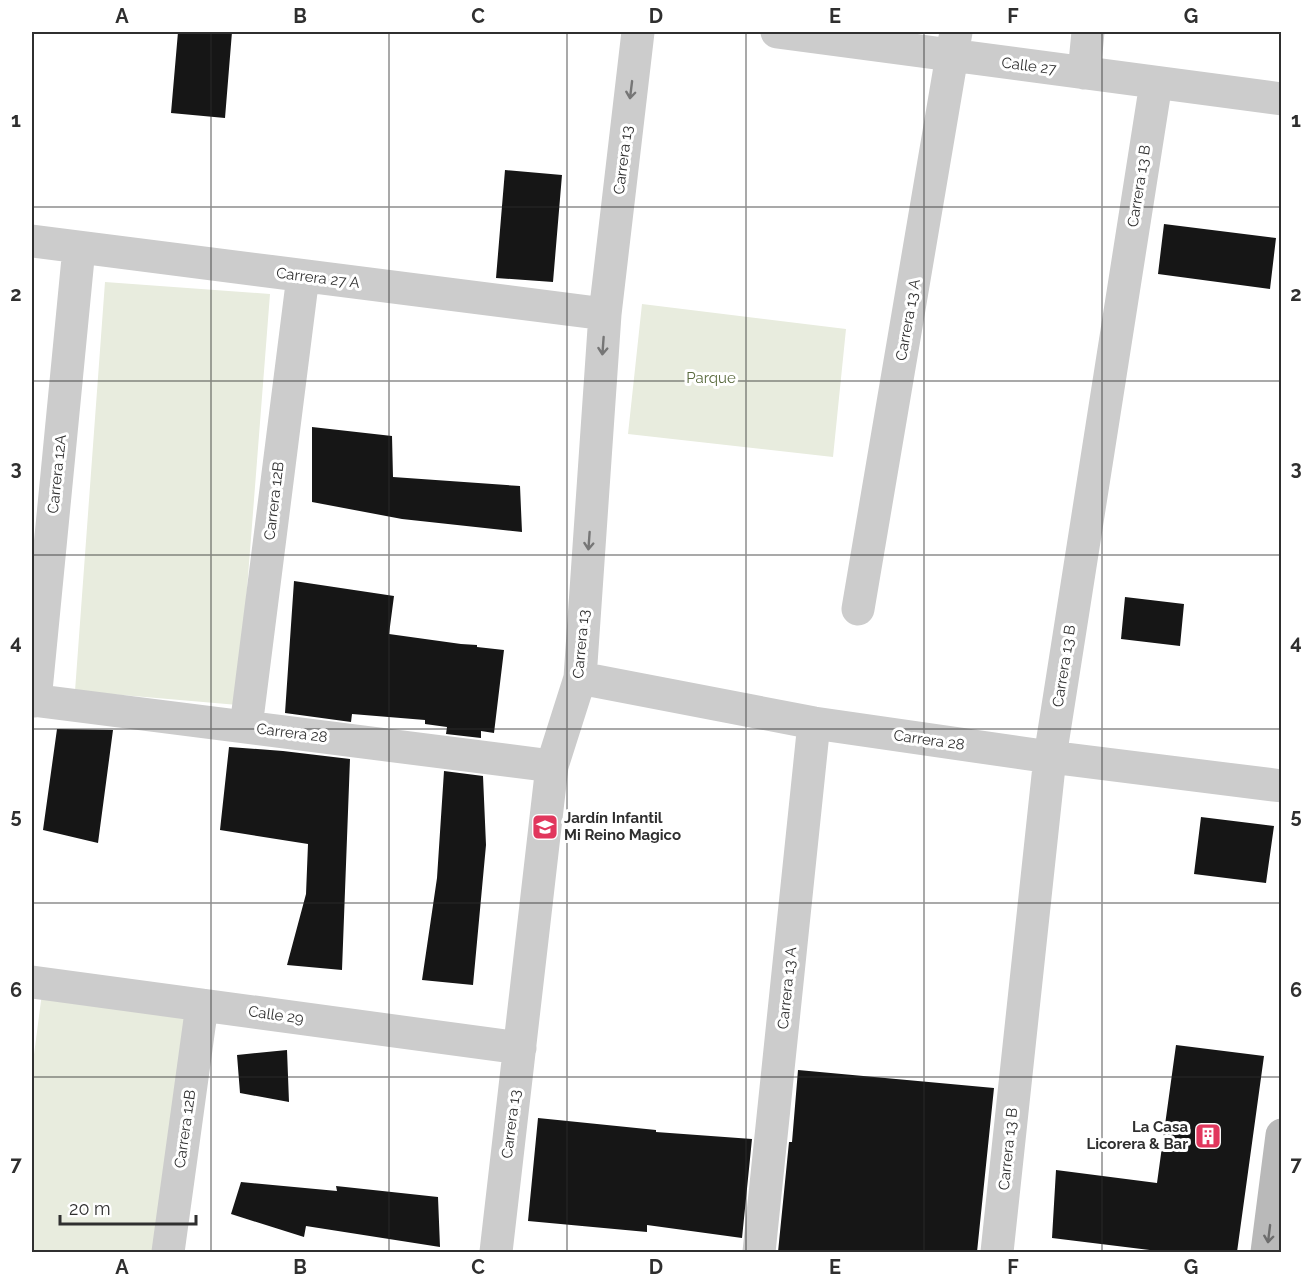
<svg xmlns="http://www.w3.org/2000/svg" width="1313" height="1284" viewBox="0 0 1313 1284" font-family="Raleway,sans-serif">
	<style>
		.green { fill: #e8ecde }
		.building { fill: #161616 }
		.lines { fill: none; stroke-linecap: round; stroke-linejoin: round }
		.street { stroke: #ccc; stroke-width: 33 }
		.secondary { stroke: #b9b9b9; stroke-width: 33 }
		.oneway { stroke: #767676 }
		.oneway2 { stroke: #6d6d6d }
		.grid { fill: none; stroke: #2f2f2f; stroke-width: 1.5; stroke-opacity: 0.55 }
		.labels { text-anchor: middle; stroke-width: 6; stroke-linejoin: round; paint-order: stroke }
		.street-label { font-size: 15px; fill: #2f2f2f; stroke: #fff }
		.park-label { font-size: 15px; fill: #596a3d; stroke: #fff }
		.poi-label { font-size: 15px; font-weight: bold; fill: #2f2f2f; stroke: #fff; text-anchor: start }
		.neatline { fill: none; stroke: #2f2f2f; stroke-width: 2 }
		.grid-label { font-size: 20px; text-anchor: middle; font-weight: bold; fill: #2f2f2f }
	</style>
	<rect width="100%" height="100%" fill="#fff"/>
	<path class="green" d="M105 282 270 294 238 705 75 691Z
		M642 304 846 329 833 457 628 434Z
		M42 993 191 1011 160 1252H32V1070Z"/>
	<path class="building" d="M178 32H232L225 118 171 113Z
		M505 170 562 175 553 282 496 278Z
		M1164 224 1276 238 1270 289 1158 274Z
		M312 427 392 436 393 477 520 486 522 532 402 519 312 502Z
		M294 581 394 596 389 634 461 644 477 645V647L504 650 494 733 481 731V738L446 734 447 727 425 724V720L352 714 351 722 285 713Z
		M1125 597 1184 604 1180 646 1121 639Z
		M57 729 113 730 98 843 43 830Z
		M229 747 283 751 350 759 342 970 287 965 306 894 308 844 220 830Z
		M444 771 483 776 486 845 473 985 422 980 437 878Z
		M1201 817 1274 826 1266 883 1194 874Z
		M1176 1045 1264 1056 1237 1252H1166L1052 1238 1056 1170 1157 1183Z
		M287 1050 289 1102 240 1093 237 1055Z
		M798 1070 994 1088 977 1252H778L789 1142H792Z
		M538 1118 656 1130V1132L752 1139 742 1238 647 1225V1232L528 1221Z
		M241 1182 337 1191 336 1186 438 1197 440 1247 306 1226 304 1237 231 1214Z"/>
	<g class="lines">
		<path class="street" d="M777 32 1282 99
			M1084 73 1088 32
			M32 241 605 314
			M858 609 956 32
			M580 678 814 723 1050 757 1282 786
			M32 700 552 766
			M35 701 79 248
			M246 727 303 276
			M32 982 520 1048
			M168 1252 202 1005
			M496 1252 552 766 580 678 605 314 638 32
			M759 1252 814 723
			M997 1252 1050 757 1156 83"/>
		<path class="secondary" d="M1267 1252 1282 1135"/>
	</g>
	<defs><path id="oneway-shaft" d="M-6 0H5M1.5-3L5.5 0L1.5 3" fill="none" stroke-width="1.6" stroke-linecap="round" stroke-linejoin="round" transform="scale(1.5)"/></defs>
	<g class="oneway">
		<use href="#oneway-shaft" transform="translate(631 90) rotate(97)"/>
		<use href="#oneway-shaft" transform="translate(603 346) rotate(94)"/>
		<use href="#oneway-shaft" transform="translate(589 541) rotate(94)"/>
	</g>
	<use class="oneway2" href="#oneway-shaft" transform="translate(1269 1234) rotate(97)"/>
	<path class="grid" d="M211 32V1252M389 32V1252M567 32V1252M746 32V1252M924 32V1252M1102 32V1252M32 207H1282M32 381H1282M32 555H1282M32 729H1282M32 903H1282M32 1077H1282"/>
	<defs>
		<symbol id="school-square" viewBox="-11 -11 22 22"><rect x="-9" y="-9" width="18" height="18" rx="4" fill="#e1375d" stroke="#fff"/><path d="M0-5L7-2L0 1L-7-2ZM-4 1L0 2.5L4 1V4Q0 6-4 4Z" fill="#fff"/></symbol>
		<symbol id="building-square" viewBox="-11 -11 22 22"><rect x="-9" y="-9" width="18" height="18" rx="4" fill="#e1375d" stroke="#fff"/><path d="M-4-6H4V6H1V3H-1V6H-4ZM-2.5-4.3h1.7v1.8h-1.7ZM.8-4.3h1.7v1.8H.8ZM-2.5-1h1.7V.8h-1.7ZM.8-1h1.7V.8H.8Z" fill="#fff"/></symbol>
	</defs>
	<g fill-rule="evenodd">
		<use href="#school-square" x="530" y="812" width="30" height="30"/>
		<use href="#building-square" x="1193" y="1121" width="30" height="30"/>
	</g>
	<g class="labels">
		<g class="street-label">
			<text transform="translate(1029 66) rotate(7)" y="5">Calle 27</text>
			<text transform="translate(623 160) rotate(-83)" y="5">Carrera 13</text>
			<text transform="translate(1139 186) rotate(-81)" y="5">Carrera 13 B</text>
			<text transform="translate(318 278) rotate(7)" y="5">Carrera 27 A</text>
			<text transform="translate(908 320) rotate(-80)" y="5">Carrera 13 A</text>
			<text transform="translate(57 474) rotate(-84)" y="5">Carrera 12A</text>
			<text transform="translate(274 501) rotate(-83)" y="5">Carrera 12B</text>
			<text transform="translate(581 644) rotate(-85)" y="5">Carrera 13</text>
			<text transform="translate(1064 666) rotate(-81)" y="5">Carrera 13 B</text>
			<text transform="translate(292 733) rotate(7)" y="5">Carrera 28</text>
			<text transform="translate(929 740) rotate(8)" y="5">Carrera 28</text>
			<text transform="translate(787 988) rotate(-84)" y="5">Carrera 13 A</text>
			<text transform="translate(276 1015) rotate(8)" y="5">Calle 29</text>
			<text transform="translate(511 1124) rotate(-83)" y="5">Carrera 13</text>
			<text transform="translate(185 1129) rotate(-82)" y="5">Carrera 12B</text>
			<text transform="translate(1008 1149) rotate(-84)" y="5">Carrera 13 B</text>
		</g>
		<g class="park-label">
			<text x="711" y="383">Parque</text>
		</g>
		<g class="poi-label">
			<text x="564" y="823">Jardín Infantil<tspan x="564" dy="17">Mi Reino Magico</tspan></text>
			<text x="1188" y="1132" text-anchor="end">La Casa<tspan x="1188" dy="17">Licorera &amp; Bar</tspan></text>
		</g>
	</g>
	<rect width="1313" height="1284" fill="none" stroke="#ffffff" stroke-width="66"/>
	<path d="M60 1215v9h136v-9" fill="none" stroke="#2f2f2f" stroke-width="3"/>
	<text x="69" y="1215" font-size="18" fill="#2f2f2f" stroke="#ffffff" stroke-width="4.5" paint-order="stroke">20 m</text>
	<rect x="33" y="33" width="1247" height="1218" class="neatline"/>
	<g class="grid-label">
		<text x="122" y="23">A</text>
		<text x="300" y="23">B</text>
		<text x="478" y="23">C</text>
		<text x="656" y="23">D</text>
		<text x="835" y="23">E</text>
		<text x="1013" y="23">F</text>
		<text x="1191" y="23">G</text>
		<text x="16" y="127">1</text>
		<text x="1296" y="127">1</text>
		<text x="16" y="301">2</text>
		<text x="1296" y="301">2</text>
		<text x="16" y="475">3</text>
		<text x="1296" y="475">3</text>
		<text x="16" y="649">4</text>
		<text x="1296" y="649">4</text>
		<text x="16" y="823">5</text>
		<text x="1296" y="823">5</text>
		<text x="16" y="997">6</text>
		<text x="1296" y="997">6</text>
		<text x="16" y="1171">7</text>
		<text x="1296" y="1171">7</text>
		<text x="122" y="1274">A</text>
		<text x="300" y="1274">B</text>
		<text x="478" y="1274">C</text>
		<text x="656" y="1274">D</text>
		<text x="835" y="1274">E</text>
		<text x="1013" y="1274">F</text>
		<text x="1191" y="1274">G</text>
	</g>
</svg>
